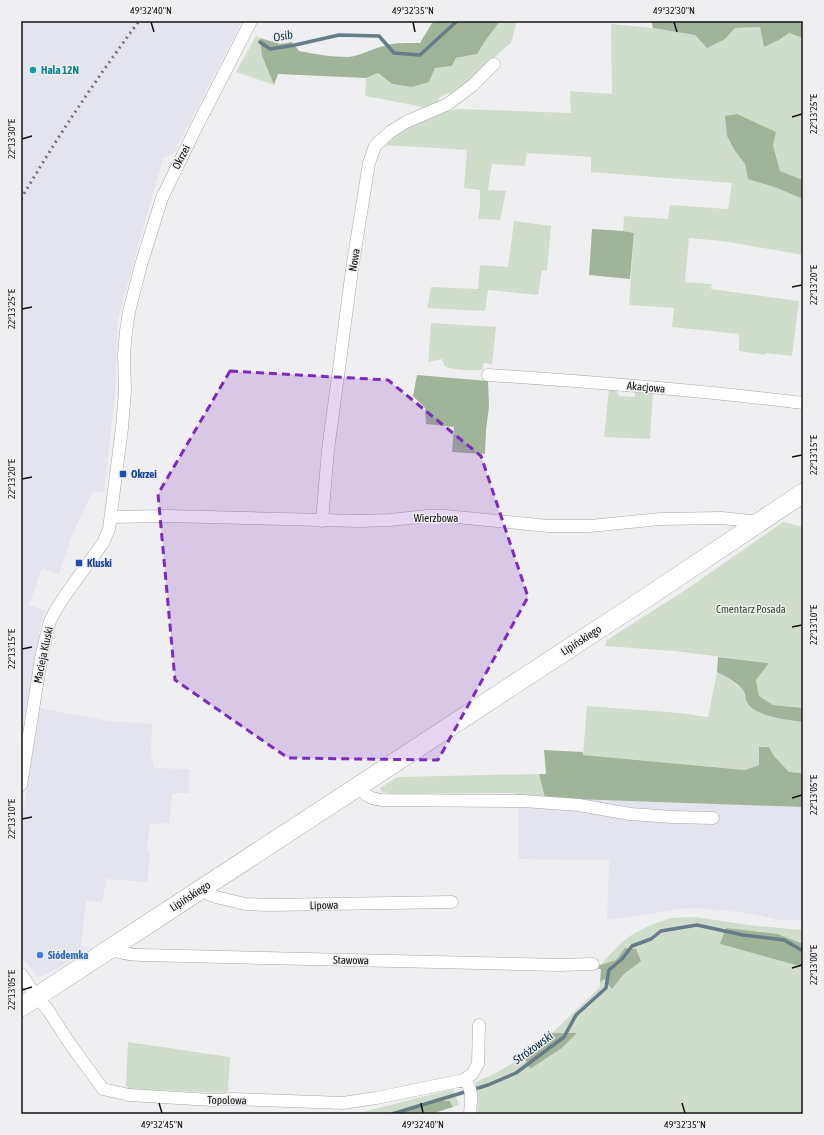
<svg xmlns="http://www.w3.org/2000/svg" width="824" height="1135" viewBox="0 0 824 1135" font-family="'Asap Condensed',sans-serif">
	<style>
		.built { fill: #e3e4ed }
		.green { fill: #d1ddcc }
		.forest { fill: #a1b499 }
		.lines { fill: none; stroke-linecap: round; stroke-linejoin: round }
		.stream { stroke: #667d89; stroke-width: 3.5 }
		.minor-casing { stroke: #a8a8aa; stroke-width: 13 }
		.primary-casing { stroke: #a8a8aa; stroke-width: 20 }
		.minor { stroke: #fff; stroke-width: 12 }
		.primary { stroke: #fff; stroke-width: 19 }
		.rail { stroke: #747475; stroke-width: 3; stroke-dasharray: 2 4; stroke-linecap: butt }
		.marked { fill: #7b2cbf; fill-opacity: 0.2; stroke: #7b2cbf; stroke-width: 3; stroke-dasharray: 8 5; stroke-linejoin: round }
		.ticks { fill: none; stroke: #121213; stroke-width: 1.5 }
		.culture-dot { fill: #0f9aa8; stroke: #efeff1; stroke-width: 1.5 }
		.transit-dot { fill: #1a4fb4; stroke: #efeff1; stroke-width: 1.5 }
		.shop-dot { fill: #3f7fe0; stroke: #efeff1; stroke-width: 1.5 }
		.labels { text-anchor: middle; stroke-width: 3; stroke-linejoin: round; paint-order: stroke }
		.culture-label { font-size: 11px; font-weight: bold; fill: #0d838f; stroke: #efeff1; text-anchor: start }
		.street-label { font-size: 11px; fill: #121213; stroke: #efeff1 }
		.transit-label { font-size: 11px; font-weight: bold; fill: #164399; stroke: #efeff1; text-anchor: start }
		.park-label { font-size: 11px; fill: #334f27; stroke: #efeff1 }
		.shop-label { font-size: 11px; font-weight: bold; fill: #366cbe; stroke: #efeff1; text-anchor: start }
		.water-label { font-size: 12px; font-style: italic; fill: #033547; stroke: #efeff1 }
		.neatline { fill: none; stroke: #121213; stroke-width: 1.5 }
		.ticks-label { font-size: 10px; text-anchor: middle; fill: #121213 }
	</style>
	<rect width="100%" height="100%" fill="#efeff1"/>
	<path class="built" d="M21 21H242L174 153 163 158 118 319 115 395 104 492 93 491 72 535 59 574 42 568 29 605 45 611 41 623 21 740Z
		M40 708 108 721 152 724 151 753 154 768 189 769V793H172L169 823 150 824 147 846 150 855 147 882 107 879 102 902 86 901 81 946 91 947 62 966 38 978 21 956V821L23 813Z
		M518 797 803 807V920H780L747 913 699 908 680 909 607 920 609 860 519 859Z"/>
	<path class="green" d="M498 21H517L511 43 499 53 477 76 453 96 448 93 439 98 438 102 426 109 419 106 365 96 366 78 378 73 392 84 412 87 435 68 452 66 456 58 477 54 488 37 498 24Z
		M611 24 653 28 725 39 735 28 760 27 764 46 779 40 789 33 803 38V180L780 171 773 145 727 136 735 151 745 164 749 179 777 188 803 199V255L723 241 689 238 685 282 712 284 711 289 799 301 792 356 766 353 765 355 739 351V334L672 327 674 308 629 305 634 233 623 231 624 216 668 219 670 205 728 209 732 183 591 172V157L527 153 525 166 492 164 488 190 506 191 500 220 478 219 480 205V190L464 188 467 150 384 145 393 135 439 113 458 109 571 113 570 91 612 94Z
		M256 36 260 38 262 56 274 85 236 72Z
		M514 221 551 226 547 271 542 270 538 295 488 290 485 311 427 308 431 287 478 289 480 265 508 267Z
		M431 323 496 327 492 364 484 363 482 370C469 371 458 370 445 367L442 359 428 362Z
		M609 390 617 391 619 396 635 397V393H653L650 439 604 437Z
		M783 522 803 527V708L773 705 759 696 756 680 769 663 674 651 605 646 607 640 687 589Z
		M717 672 725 676 743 690 747 704 787 720 803 722V773L789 772 774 756 769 747 759 765 745 770 583 755 587 706 680 713 708 717Z
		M539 774 545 798 519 797 515 793 393 794 382 792 380 788 397 777Z
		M695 917 756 926 803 930V944L778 934 720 944 803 967V1114H477L478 1100 475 1082 490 1076 524 1057 530 1069 562 1048 576 1034 552 1033 600 987V982L604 979 612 989 624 974 616 960 600 965 621 943 633 934 653 924 671 918Z
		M128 1042 230 1057 228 1090 226 1093 129 1089 126 1086Z
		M453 1089 459 1105 453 1107 450 1101H439L391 1114H355Z"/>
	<path class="forest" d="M441 21H498V24L488 37 477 54 456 58 452 66 435 68 429 82 412 87 392 84 378 73 366 78 278 74 274 85 262 56 260 38 280 44 292 42 299 51C314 54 332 57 348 57 359 56 370 50 380 47 393 42 407 43 420 43L432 23Z
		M651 21H803V38L789 33 779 40 764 47 760 27 735 28 725 39 707 48 695 35 653 28Z
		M737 114 776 132 773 145 780 171 803 180V199L777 188 748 179 745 164 735 151 727 136 725 116Z
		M592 229 623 231 634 233 630 279 589 275Z
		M417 375 488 381 489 406 486 430 485 454 452 452 454 427 426 424 425 408 413 396Z
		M718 657 769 663 756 680 759 696 773 705 803 708V722C787 720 758 717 748 704 745 701 746 694 743 690 739 684 724 675 717 672Z
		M759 747H769L774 756 789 772 803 773V807L545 798 539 774H546L544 750 583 752V755L745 770 759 765Z
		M726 928 778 934 803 944V967L720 944Z
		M625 948 636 949 641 961 624 974 612 989 604 979 600 982 601 969H598L600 965 616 960Z
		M552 1033H577L562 1048 530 1069 524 1057 530 1054Z
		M439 1101H450L453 1107 431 1114H391Z"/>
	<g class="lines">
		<path class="stream" d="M260 42 270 49 295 45 339 35 379 36 394 53 420 55 457 21
			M392 1114 488 1085 516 1073 564 1037 576 1015 606 988 609 970 622 959 632 946 651 939 661 931 697 925 743 935 784 940 803 951"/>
		<defs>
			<path id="minor" d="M488 375C593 382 698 390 803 403
				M111 517 168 516 359 521 390 520 427 516H446L548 526H590L660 519 722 518 760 522
				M322 521 328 450 341 354 352 269 369 163 375 146 390 132 406 122 448 104 473 85 494 64
				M21 785 42 653 50 621 57 608 66 594 103 543 109 529 122 428 125 391 124 355 126 331 129 312 141 265 162 198 195 130 251 21
				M358 786C366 796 370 799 383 800L523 801 579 805 630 814 673 817 713 818
				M199 890 216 897 245 904 269 905 452 902
				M110 948C121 954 131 955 142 955L559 965 593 964
				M21 974 36 996 48 1010 70 1044 103 1089 129 1095 212 1100 233 1099 343 1103 376 1098 464 1080C474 1090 471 1100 470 1114
				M464 1080 472 1074 478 1064 479 1025"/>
			<path id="primary" d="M21 1007 634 606 803 493"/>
		</defs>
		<use href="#minor" class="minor-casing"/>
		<use href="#primary" class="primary-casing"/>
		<use href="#minor" class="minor"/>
		<use href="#primary" class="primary"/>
		<path class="rail" d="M21 199C57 137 97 78 139 21"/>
	</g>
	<path class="marked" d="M230 371 388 380 481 456 528 597 438 760 288 758 175 680 158 494Z"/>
	<path class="ticks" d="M151 22 154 32M413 22 415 32M674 22 677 32M792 117 802 114M22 139 32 136M792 287 802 285M22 309 32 307M792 457 802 455M22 479 32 477M792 627 802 625M22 649 32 647M792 798 802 795M22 819 32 817M792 968 802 965M22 990 32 987M159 1103 162 1113M421 1103 423 1113M682 1103 685 1113"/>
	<circle class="culture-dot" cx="33" cy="70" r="4"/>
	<g class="transit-dot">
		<rect x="119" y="470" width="8" height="8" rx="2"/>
		<rect x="75" y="559" width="8" height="8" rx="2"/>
	</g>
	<circle class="shop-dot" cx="40" cy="955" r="4"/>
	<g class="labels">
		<g class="culture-label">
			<text x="41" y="74">Hala 12N</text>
		</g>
		<g class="street-label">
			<text transform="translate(181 157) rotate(-63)" y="4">Okrzei</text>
			<text transform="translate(354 260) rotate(-81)" y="4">Nowa</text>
			<text transform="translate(646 387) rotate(5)" y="4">Akacjowa</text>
			<text x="436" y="522">Wierzbowa</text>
			<text transform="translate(581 640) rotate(-33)" y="4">Lipińskiego</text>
			<text transform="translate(43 655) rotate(-78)" y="4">Macieja Kluski</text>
			<text transform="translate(190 896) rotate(-33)" y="4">Lipińskiego</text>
			<text transform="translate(324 905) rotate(-1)" y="4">Lipowa</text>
			<text transform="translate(351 960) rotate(1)" y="4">Stawowa</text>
			<text transform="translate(227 1100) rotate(1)" y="4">Topolowa</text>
		</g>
		<g class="transit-label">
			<text x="131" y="478">Okrzei</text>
			<text x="87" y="567">Kluski</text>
		</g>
		<g class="park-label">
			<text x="751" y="613">Cmentarz Posada</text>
		</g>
		<g class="shop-label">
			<text x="48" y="959">Siódemka</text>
		</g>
		<g class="water-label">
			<text transform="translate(283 36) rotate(-10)" y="4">Osib</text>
			<text transform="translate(533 1048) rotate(-36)" y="4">Stróżowski</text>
		</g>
	</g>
	<rect width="824" height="1135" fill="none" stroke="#efeff1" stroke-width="44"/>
	<rect x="22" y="22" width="780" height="1091" class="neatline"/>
	<g class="ticks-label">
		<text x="151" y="14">49°32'40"N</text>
		<text x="413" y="14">49°32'35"N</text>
		<text x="674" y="14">49°32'30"N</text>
		<text transform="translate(813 114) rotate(-90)" y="4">22°13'25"E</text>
		<text transform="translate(11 139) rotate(-90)" y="4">22°13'30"E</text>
		<text transform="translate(813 285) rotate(-90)" y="4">22°13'20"E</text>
		<text transform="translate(11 309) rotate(-90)" y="4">22°13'25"E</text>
		<text transform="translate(813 455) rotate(-90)" y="4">22°13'15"E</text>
		<text transform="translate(11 479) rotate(-90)" y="4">22°13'20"E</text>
		<text transform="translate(813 625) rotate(-90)" y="4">22°13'10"E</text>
		<text transform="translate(11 649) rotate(-90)" y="4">22°13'15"E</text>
		<text transform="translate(813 795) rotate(-90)" y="4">22°13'05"E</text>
		<text transform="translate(11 819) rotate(-90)" y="4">22°13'10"E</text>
		<text transform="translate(813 965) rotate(-90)" y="4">22°13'00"E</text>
		<text transform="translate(11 990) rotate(-90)" y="4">22°13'05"E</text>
		<text x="162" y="1128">49°32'45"N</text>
		<text x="423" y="1128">49°32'40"N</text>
		<text x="685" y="1128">49°32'35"N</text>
	</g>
</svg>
